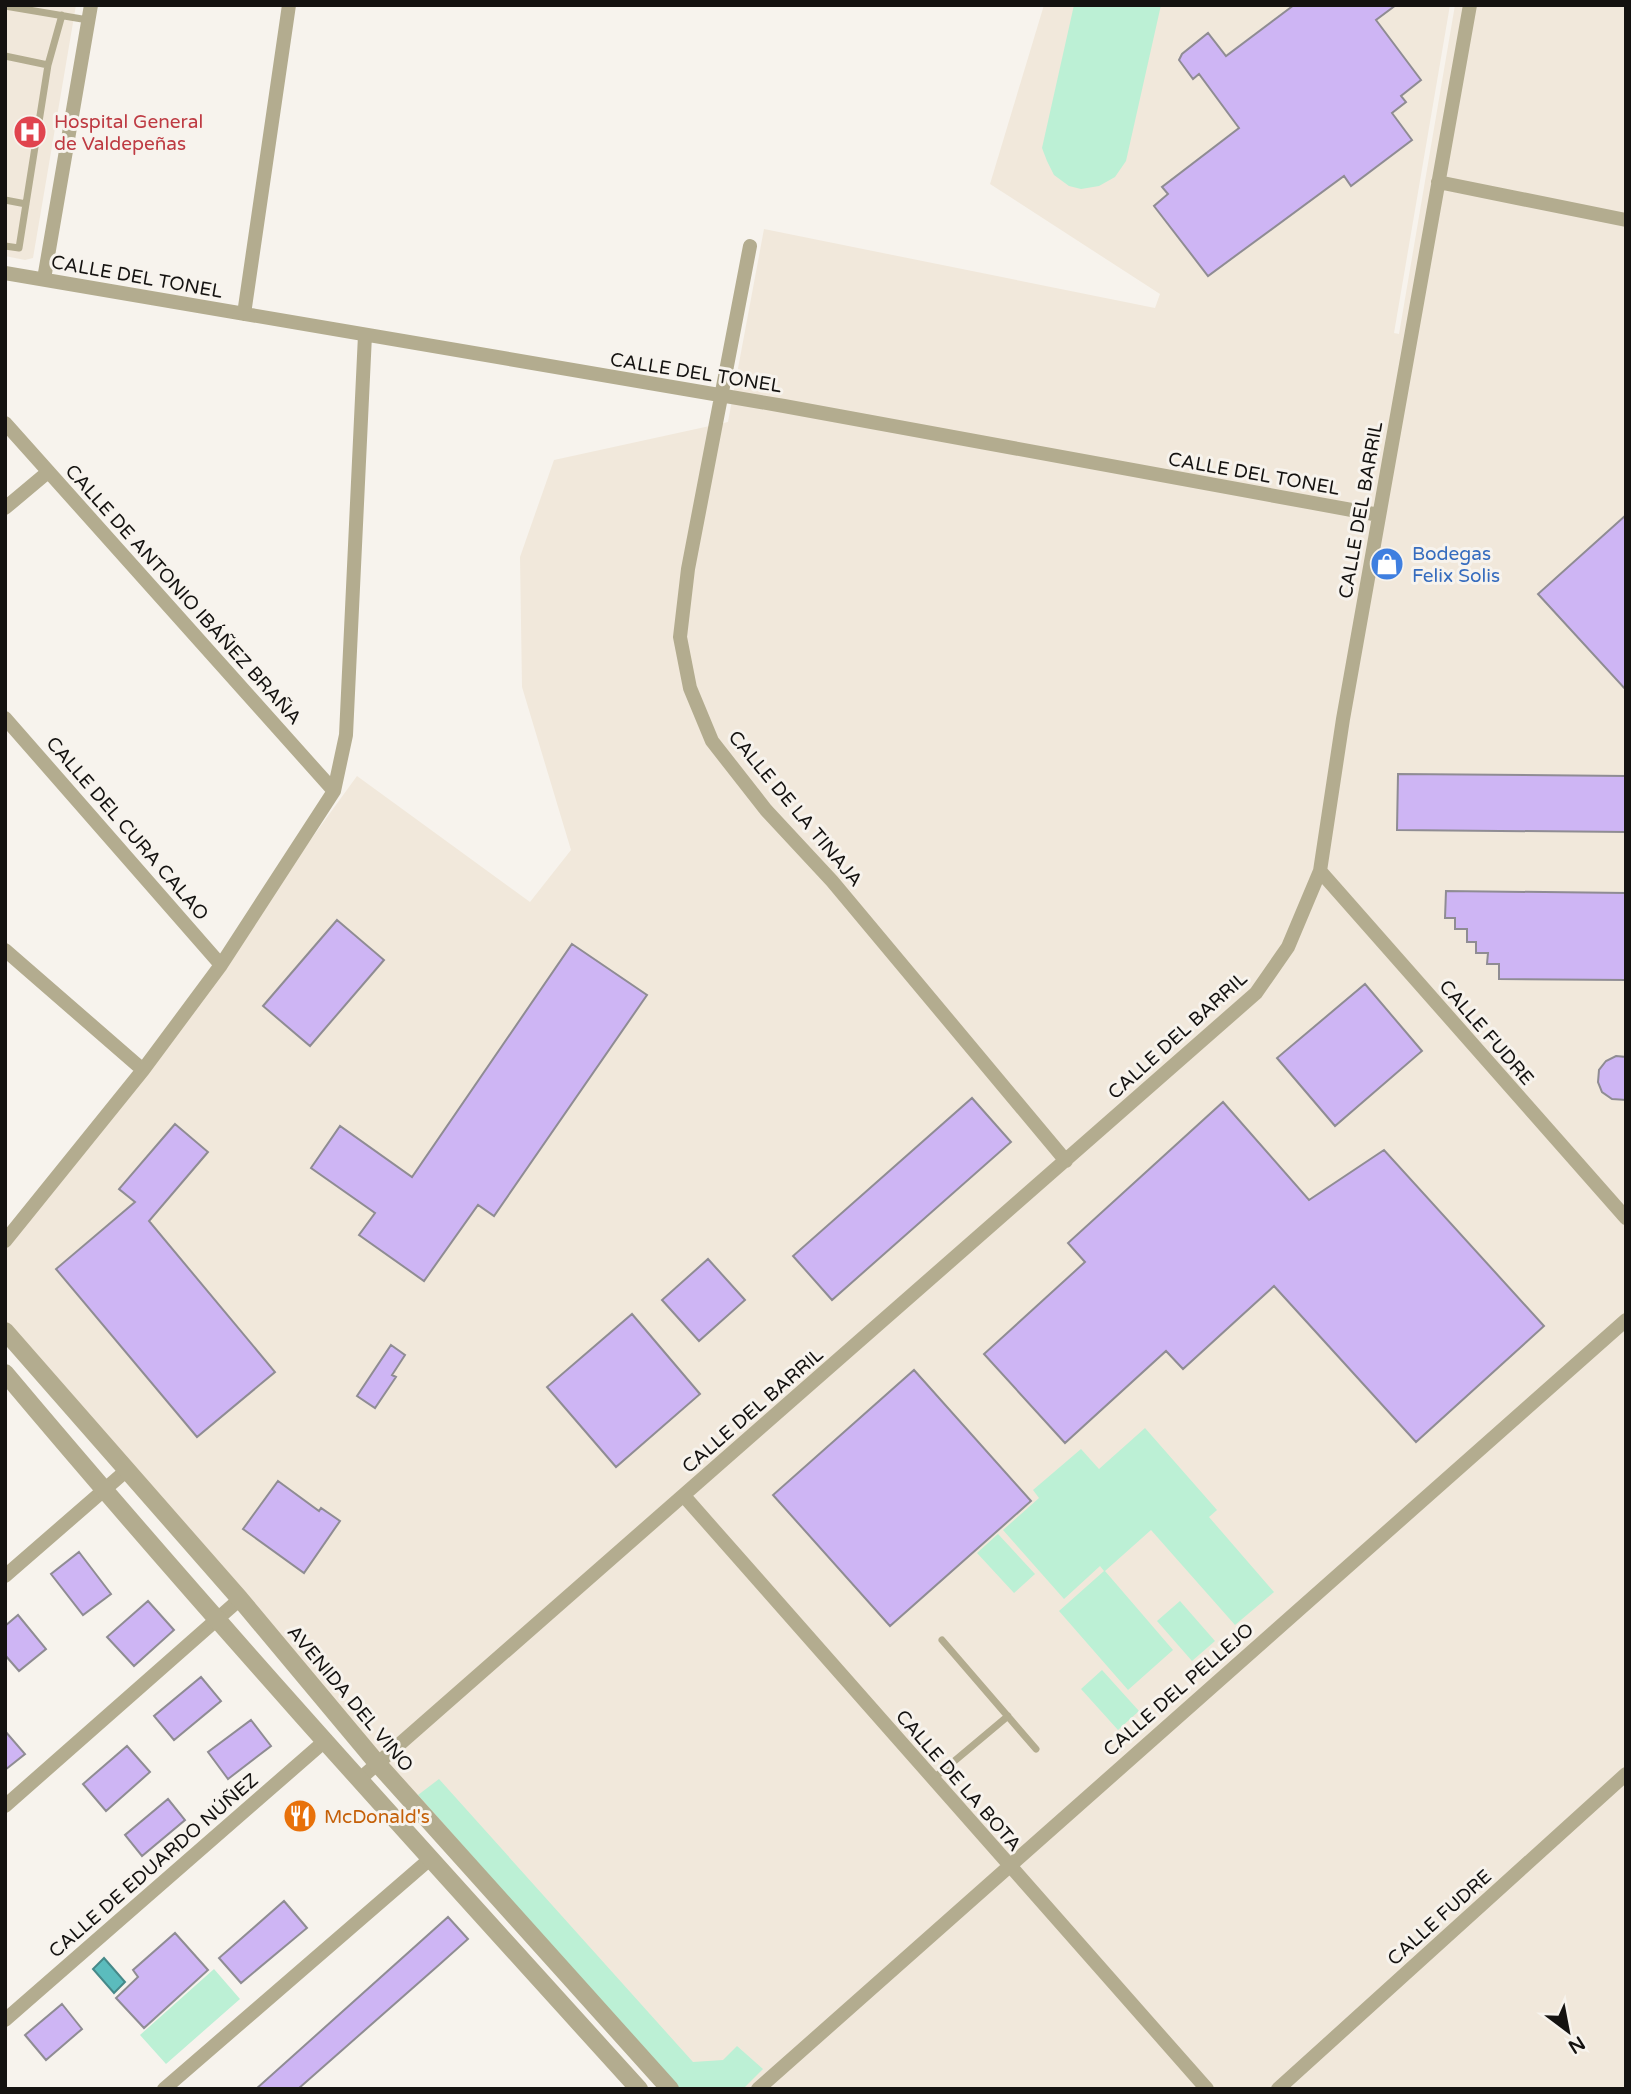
<svg xmlns="http://www.w3.org/2000/svg" width="1631" height="2094" viewBox="0 0 1631 2094" font-family="'Varela Round',sans-serif">
	<style>
		.built { fill: #f1e8db }
		.green { fill: #bcf0d5 }
		.water { fill: #5bbcbd; stroke: #468989; stroke-width: 2 }
		.building { fill: #ceb5f4; stroke: #8f8c93; stroke-width: 2 }
		.lines { fill: none; stroke-linecap: round; stroke-linejoin: round }
		.service { stroke: #b3ac8f; stroke-width: 7 }
		.minor { stroke: #b3ac8f; stroke-width: 14 }
		.tertiary { stroke: #b3ac8f; stroke-width: 18 }
		.labels { text-anchor: middle; stroke-width: 6; stroke-linejoin: round; paint-order: stroke }
		.health-label { font-size: 19px; fill: #be3a42; stroke: #f7f3ed; text-anchor: start }
		.street-label { font-size: 19px; fill: #141210; stroke: #f7f3ed }
		.shop-label { font-size: 19px; fill: #366cbe; stroke: #f7f3ed; text-anchor: start }
		.food-label { font-size: 19px; fill: #c56008; stroke: #f7f3ed; text-anchor: start }
	</style>
	<rect width="100%" height="100%" fill="#f7f3ed"/>
	<path class="built" d="M5 5H76L33 258 25 260 5 256Z
		M1044 5H1450L1394 333 1399 334 1455 5H1626V2089H670L5 1331V1241L143 1070 357 776 530 902 571 850 522 687 520 557 554 460 728 422 764 229 1155 308 1160 294 990 184Z"/>
	<path class="green" d="M1074 5H1161L1126 161 1115 177 1099 186 1081 189 1069 186 1054 175 1047 161 1042 148Z
		M1145 1428 1217 1510 1209 1517 1274 1592 1235 1625 1151 1530 1105 1571 1173 1650 1128 1690 1059 1611 1104 1571 1100 1566 1064 1599 1003 1530 1039 1498 1033 1490 1081 1449 1099 1469Z
		M998 1534 1035 1574 1014 1593 977 1553Z
		M1180 1601 1215 1641 1192 1661 1157 1621Z
		M1102 1670 1139 1711 1118 1730 1081 1689Z
		M439 1779 693 2062 723 2060 737 2046 763 2069 743 2089H678L418 1795Z
		M214 1969 240 1999 166 2064 140 2035Z"/>
	<path class="water" d="M104 1958 125 1982 114 1993 93 1969Z"/>
	<path class="building" d="M1294 5H1396L1376 20 1421 80 1401 96 1406 102 1392 113 1412 140 1351 186 1344 176 1208 276 1154 206 1168 194 1162 187 1239 128 1199 74 1193 79 1179 60 1182 54 1208 33 1226 56Z
		M1626 515V690L1538 594Z
		M1398 774 1626 776V832L1397 830Z
		M1446 891 1626 893V980L1499 979V964H1487L1488 953H1476V942H1467V929H1455V918H1445Z
		M337 920 384 960 310 1046 263 1006Z
		M572 944 647 995 494 1216 478 1205 424 1281 359 1235 375 1213 311 1168 340 1126 412 1177Z
		M1365 984 1422 1051 1335 1126 1277 1058Z
		M1616 1056 1626 1057V1100L1612 1099 1602 1092 1598 1082 1599 1070 1606 1061Z
		M972 1098 1011 1142 832 1300 793 1256Z
		M1223 1102 1309 1200 1384 1150 1544 1326 1416 1442 1274 1286 1183 1369 1166 1351 1065 1443 984 1354 1085 1262 1068 1243Z
		M175 1124 208 1152 149 1221 275 1372 197 1437 56 1269 135 1202 119 1189Z
		M708 1259 745 1300 699 1341 662 1300Z
		M632 1314 700 1394 616 1467 547 1387Z
		M391 1345 405 1355 392 1375 396 1377 375 1408 357 1396Z
		M914 1370 1031 1501 890 1626 773 1495Z
		M278 1481 319 1511 321 1508 340 1521 304 1573 243 1529Z
		M79 1552 111 1594 83 1615 51 1574Z
		M148 1601 174 1630 134 1666 107 1637Z
		M18 1615 46 1649 19 1671 5 1655V1626Z
		M201 1677 221 1701 174 1740 154 1716Z
		M251 1720 271 1746 228 1779 208 1752Z
		M5 1731 25 1754 5 1770Z
		M127 1746 150 1772 106 1811 83 1784Z
		M168 1799 185 1820 142 1856 125 1835Z
		M284 1901 307 1928 241 1983 219 1958Z
		M448 1917 468 1939 440 1964 298 2089H256Z
		M175 1933 208 1970 144 2028 116 1998 138 1977 133 1970Z
		M62 2004 82 2029 46 2060 25 2035Z"/>
	<g class="lines">
		<path class="service" d="M5 6 88 20
			M5 56 48 65
			M5 200 26 204
			M5 246 19 248 48 65 62 15
			M942 1640 1036 1749
			M933 1779 1008 1716"/>
		<path class="minor" d="M1438 182 1626 220
			M750 246 688 569 680 637 690 688 712 741 766 810 832 881 1066 1161
			M5 273 784 406 1379 515
			M44 279 91 5
			M244 314 289 5
			M5 423 334 791
			M5 508 48 472
			M5 718 221 965
			M1320 871 1626 1218
			M5 950 143 1070
			M5 1241 143 1070 221 965 334 791 346 735 365 335
			M684 1496 1207 2089
			M5 1576 127 1470
			M361 1778 1256 993 1288 947 1320 871 1343 719 1470 5
			M5 1806 240 1599
			M5 2020 326 1740
			M164 2089 430 1859
			M758 2089 1626 1320
			M1278 2089 1626 1774"/>
		<path class="tertiary" d="M5 1331 240 1599 377 1763 670 2089
			M5 1373C210 1617 425 1853 639 2089"/>
	</g>
	<defs>
		<symbol id="hospital-disc" viewBox="-11 -11 22 22"><circle r="9.5" fill="#e0444e" stroke="#f7f3ed"/><path d="M-5-5h3v3.5h4V-5h3V5h-3V1.5h-4V5h-3Z" fill="#fff"/></symbol>
		<symbol id="shop-disc" viewBox="-11 -11 22 22"><circle r="9.5" fill="#3f7fe0" stroke="#f7f3ed"/><path d="M-5-2.5h2.3a2.7 3.5 0 0 1 5.4 0H5L5.5 6h-11ZM-1.5-2.5h3a1.5 2.3 0 0 0-3 0Z" fill="#fff"/></symbol>
		<symbol id="restaurant-disc" viewBox="-11 -11 22 22"><circle r="9.5" fill="#e8710a" stroke="#f7f3ed"/><path d="M-5-6h1v4h1v-4h1v4h1v-4h1v5L-1.5 .5V6h-2V.5L-5-1ZM5-6V6H3V1.5H1.5Q1.5-4 5-6Z" fill="#fff"/></symbol>
	</defs>
	<g fill-rule="evenodd">
		<use href="#hospital-disc" x="11" y="113" width="38" height="38"/>
		<use href="#shop-disc" x="1368" y="545" width="38" height="38"/>
		<use href="#restaurant-disc" x="281" y="1797" width="38" height="38"/>
	</g>
	<g class="labels">
		<g class="health-label">
			<text x="54" y="128">Hospital General<tspan x="54" dy="22">de Valdepeñas</tspan></text>
		</g>
		<g class="street-label">
			<text transform="translate(137 276) rotate(10)" y="7">CALLE DEL TONEL</text>
			<text transform="translate(696 372) rotate(9)" y="7">CALLE DEL TONEL</text>
			<text transform="translate(1254 473) rotate(10)" y="7">CALLE DEL TONEL</text>
			<text transform="translate(1360 510) rotate(-80)" y="7">CALLE DEL BARRIL</text>
			<text transform="translate(184 594) rotate(48)" y="7">CALLE DE ANTONIO IBÁÑEZ BRAÑA</text>
			<text transform="translate(796 808) rotate(50)" y="7">CALLE DE LA TINAJA</text>
			<text transform="translate(128 828) rotate(49)" y="7">CALLE DEL CURA CALAO</text>
			<text transform="translate(1487 1032) rotate(49)" y="7">CALLE FUDRE</text>
			<text transform="translate(1177 1035) rotate(-42)" y="7">CALLE DEL BARRIL</text>
			<text transform="translate(752 1410) rotate(-41)" y="7">CALLE DEL BARRIL</text>
			<text transform="translate(1178 1689) rotate(-41)" y="7">CALLE DEL PELLEJO</text>
			<text transform="translate(351 1698) rotate(50)" y="7">AVENIDA DEL VINO</text>
			<text transform="translate(959 1780) rotate(49)" y="7">CALLE DE LA BOTA</text>
			<text transform="translate(153 1865) rotate(-41)" y="7">CALLE DE EDUARDO NÚÑEZ</text>
			<text transform="translate(1439 1917) rotate(-42)" y="7">CALLE FUDRE</text>
		</g>
		<g class="shop-label">
			<text x="1412" y="560">Bodegas<tspan x="1412" dy="22">Felix Solis</tspan></text>
		</g>
		<g class="food-label">
			<text x="324" y="1823">McDonald's</text>
		</g>
	</g>
	<rect width="1631" height="2094" fill="none" stroke="#141210" stroke-width="14"/>
	<g transform="translate(1568 2031) rotate(148)" stroke="#f7f3ed" stroke-width="5" paint-order="stroke">
	<path d="M0-5L12 26L0 18L-12 26Z" fill="#141210"/>
	<text y="-10" font-size="19" font-weight="bold" text-anchor="middle" fill="#141210">N</text>
	</g>
</svg>
